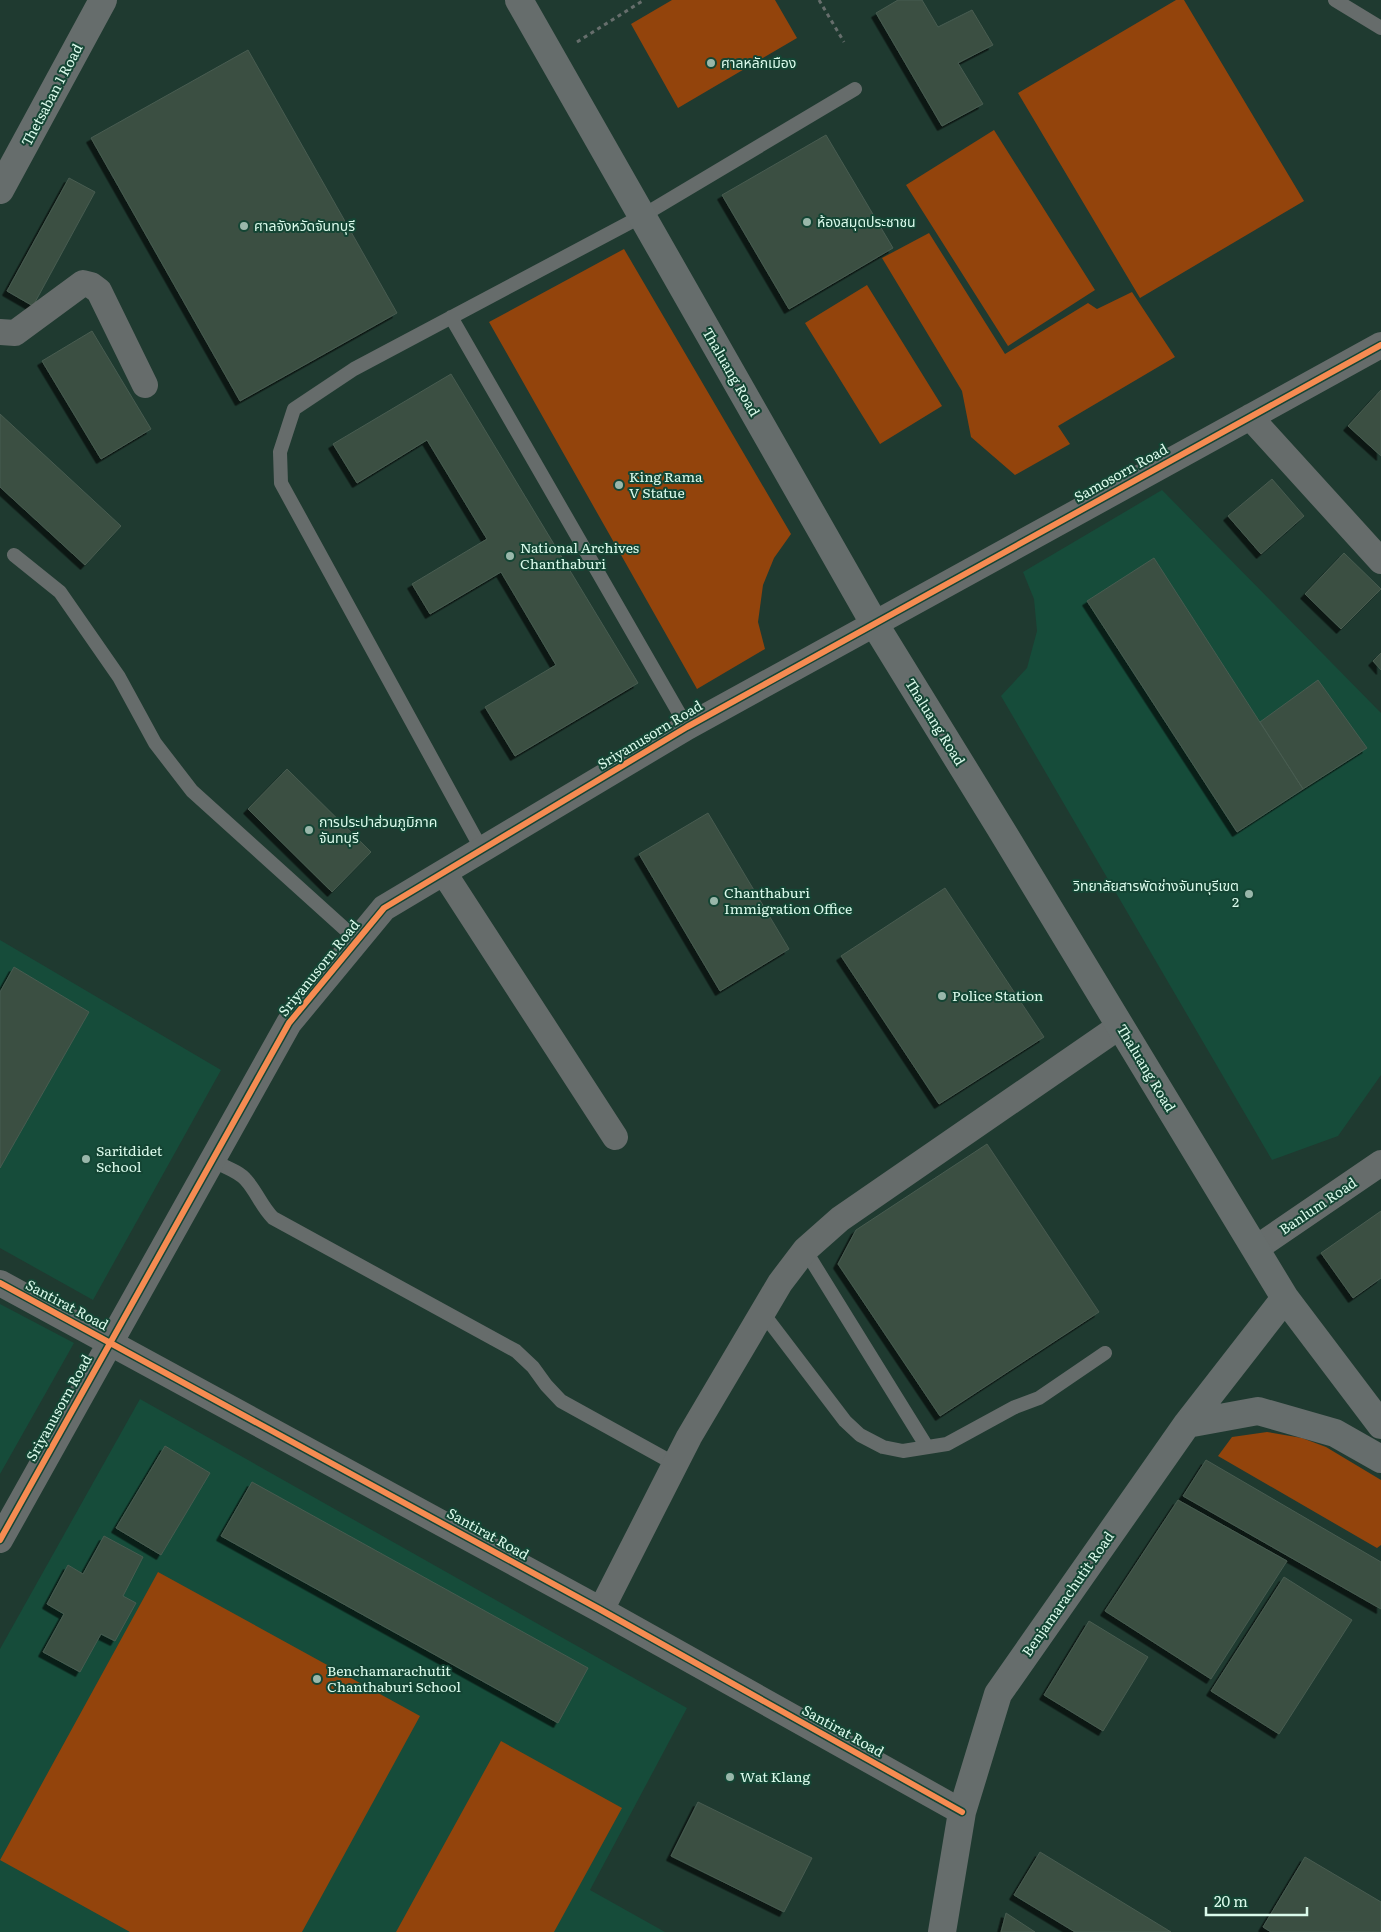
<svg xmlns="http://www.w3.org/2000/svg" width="1381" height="1932" viewBox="0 0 1381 1932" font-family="Literata,'Noto Sans Thai',serif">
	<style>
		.built { fill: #164c3a }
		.green { fill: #93440c }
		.building { fill: #3b4f43; stroke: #485c50; filter: url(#shadow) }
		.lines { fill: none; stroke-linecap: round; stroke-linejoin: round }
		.path { stroke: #666e6c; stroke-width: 3; stroke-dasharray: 4 4; stroke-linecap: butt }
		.lane { stroke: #666c6b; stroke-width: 14 }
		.street { stroke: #666c6b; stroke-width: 26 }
		.secondary { stroke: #666d6c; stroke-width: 28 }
		.cycleway-casing { stroke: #144534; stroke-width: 9 }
		.cycleway { stroke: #f68b52; stroke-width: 6 }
		.poi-dot { fill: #99b7aa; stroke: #144534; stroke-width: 2 }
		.labels { text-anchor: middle; stroke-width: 4; stroke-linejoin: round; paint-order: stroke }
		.poi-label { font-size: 14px; fill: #dafaeb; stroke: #144534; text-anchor: start }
		.street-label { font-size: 14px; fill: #dafaeb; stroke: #144534 }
	</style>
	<defs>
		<filter id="shadow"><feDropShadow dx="-4.5" dy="4.5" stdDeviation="0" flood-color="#0009"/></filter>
	</defs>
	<rect width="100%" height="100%" fill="#1f3a30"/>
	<path class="built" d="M1162 490 1381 713V1075L1338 1136 1272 1160 1001 696 1027 668 1037 631 1034 599 1023 572Z
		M0 940 221 1070 93 1300 0 1248Z
		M0 1304 74 1343 0 1474Z
		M140 1399 687 1708 590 1890 665 1932H0V1649Z"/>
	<path class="green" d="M672 0H775L797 38 678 108 631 24Z
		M1176 0H1184L1304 201 1140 298 1018 93Z
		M994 130 1095 290 1008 346 906 185Z
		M929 233 1005 354 1088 303 1097 309 1132 292 1175 357 1058 426 1070 444 1015 475 971 437 962 391 882 258Z
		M624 249 791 534 774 558 763 585 758 622 765 649 697 689 489 322Z
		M867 285 942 406 880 444 805 323Z
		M1267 1432 1302 1438 1326 1447 1381 1480V1545L1377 1548 1218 1456 1232 1437Z
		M158 1572 420 1716 302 1932H130L0 1860Z
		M501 1741 622 1808 554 1932H396Z"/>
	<path class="building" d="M898 0H922L938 27 972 10 993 45 958 63 983 104 942 126 876 13Z
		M248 50 397 313 240 401 91 138Z
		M826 135 893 248 789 309 722 195Z
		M69 178 95 192 33 306 7 291Z
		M92 331 151 429 101 459 42 361Z
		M451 374 638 683 515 756 485 707 556 665 501 572 430 614 412 584 487 539 427 440 357 483 333 444Z
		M1381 390V456L1348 426Z
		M0 414 121 526 85 565 0 487Z
		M1272 479 1304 516 1261 554 1228 516Z
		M1344 553 1381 589 1341 629 1305 594Z
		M1154 558 1303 789 1237 832 1087 601Z
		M1381 653V670L1373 661Z
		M1318 680 1367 748 1303 789 1260 722Z
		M287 769 371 852 332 892 248 809Z
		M708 813 789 949 720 991 639 854Z
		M945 888 1044 1037 939 1104 841 956Z
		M14 967 89 1012 0 1168V992Z
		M987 1144 1099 1312 940 1416 838 1264 856 1230Z
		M1381 1211V1278L1353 1298 1321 1253Z
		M165 1446 210 1473 161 1555 116 1528Z
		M1206 1460 1381 1562V1609L1183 1496Z
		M252 1482 588 1668 558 1723 221 1536Z
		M1178 1500 1287 1561 1211 1679 1105 1611Z
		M104 1536 143 1557 123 1596 136 1603 115 1641 101 1634 80 1672 43 1652 64 1614 47 1604 68 1565 83 1574Z
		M1284 1577 1352 1620 1279 1734 1211 1691Z
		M1089 1621 1148 1657 1103 1731 1044 1695Z
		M698 1802 812 1858 784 1912 671 1856Z
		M1040 1852 1171 1932H1075L1014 1895Z
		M1305 1857 1381 1902V1932H1271L1263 1927Z
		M1006 1913 1035 1932H1001Z"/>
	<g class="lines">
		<path class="path" d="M819 0 844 42
			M577 42 644 0"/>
		<path class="lane" d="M1335 0 1381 28
			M451 317 687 727
			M14 555 60 592 119 677 155 743 192 791 357 940
			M482 850 281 483 280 452 294 409 354 369 642 216 855 89
			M212 1160C222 1166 239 1171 246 1180 257 1192 261 1206 273 1218L516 1351 533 1367 546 1385 561 1401 675 1464
			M805 1250 927 1447
			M762 1312 845 1421 860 1435 883 1447 903 1451 947 1444 1015 1407 1039 1398 1105 1353"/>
		<path class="street" d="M0 332 15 333 83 283 91 285 99 291 145 385
			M1250 417 1381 561
			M444 873 615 1137
			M1255 1249 1381 1163
			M0 1283 601 1610 962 1812
			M0 1540 289 1023 384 908 687 727 1381 345
			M601 1610 689 1437 780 1283 805 1250 840 1219 1120 1026"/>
		<path class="secondary" d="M519 0 874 623 999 826 1285 1298 1381 1425
			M0 190 103 0
			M1187 1424 1258 1411 1335 1433 1381 1459
			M942 1932 962 1812 998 1694 1187 1424 1285 1298"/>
		<defs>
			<path id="cycleway" d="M0 1283 601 1610 962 1812
				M0 1540 289 1023 384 908 687 727 1381 345"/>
		</defs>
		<use href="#cycleway" class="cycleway-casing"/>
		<use href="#cycleway" class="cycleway"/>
	</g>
	<g class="poi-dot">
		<circle cx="711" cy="63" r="5"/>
		<circle cx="807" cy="222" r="5"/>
		<circle cx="244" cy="226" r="5"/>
		<circle cx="619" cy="485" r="5"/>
		<circle cx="510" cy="556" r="5"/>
		<circle cx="309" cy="830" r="5"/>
		<circle cx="1249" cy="894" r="5"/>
		<circle cx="714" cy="901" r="5"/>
		<circle cx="942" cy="996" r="5"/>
		<circle cx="86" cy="1159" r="5"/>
		<circle cx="317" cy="1679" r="5"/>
		<circle cx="730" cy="1777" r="5"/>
	</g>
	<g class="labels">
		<g class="poi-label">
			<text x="721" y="68">ศาลหลักเมือง</text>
			<text x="817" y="227">ห้องสมุดประชาชน</text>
			<text x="254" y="231">ศาลจังหวัดจันทบุรี</text>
			<text x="629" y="482">King Rama<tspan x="629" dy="16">V Statue</tspan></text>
			<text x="520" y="553">National Archives<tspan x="520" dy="16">Chanthaburi</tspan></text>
			<text x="319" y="827">การประปาส่วนภูมิภาค<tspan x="319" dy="16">จันทบุรี</tspan></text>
			<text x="1239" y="891" text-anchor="end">วิทยาลัยสารพัดช่างจันทบุรีเขต<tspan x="1239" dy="16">2</tspan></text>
			<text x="724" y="898">Chanthaburi<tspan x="724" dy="16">Immigration Office</tspan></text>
			<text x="952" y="1001">Police Station</text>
			<text x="96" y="1156">Saritdidet<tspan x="96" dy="16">School</tspan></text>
			<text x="327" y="1676">Benchamarachutit<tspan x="327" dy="16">Chanthaburi School</tspan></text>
			<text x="740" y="1782">Wat Klang</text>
		</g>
		<g class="street-label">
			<text transform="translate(52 95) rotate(-62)" y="5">Thetsaban 1 Road</text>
			<text transform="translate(731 372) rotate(60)" y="5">Thaluang Road</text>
			<text transform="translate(1121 473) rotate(-29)" y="5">Samosorn Road</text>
			<text transform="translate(935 722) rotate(58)" y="5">Thaluang Road</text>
			<text transform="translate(650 735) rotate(-31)" y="5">Sriyanusorn Road</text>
			<text transform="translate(319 968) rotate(-51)" y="5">Sriyanusorn Road</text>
			<text transform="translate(1146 1068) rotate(59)" y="5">Thaluang Road</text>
			<text transform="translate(1318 1206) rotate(-34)" y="5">Banlum Road</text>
			<text transform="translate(67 1305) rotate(28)" y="5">Santirat Road</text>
			<text transform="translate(59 1408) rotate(-61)" y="5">Sriyanusorn Road</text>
			<text transform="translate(488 1534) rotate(29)" y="5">Santirat Road</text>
			<text transform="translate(1068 1594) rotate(-55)" y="5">Benjamarachutit Road</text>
			<text transform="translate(843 1731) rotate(29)" y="5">Santirat Road</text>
		</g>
	</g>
	<path d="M1206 1907v8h101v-8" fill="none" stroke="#dafaeb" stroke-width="2.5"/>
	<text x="1214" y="1907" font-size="15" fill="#dafaeb" stroke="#144534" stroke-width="4" paint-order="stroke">20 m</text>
</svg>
